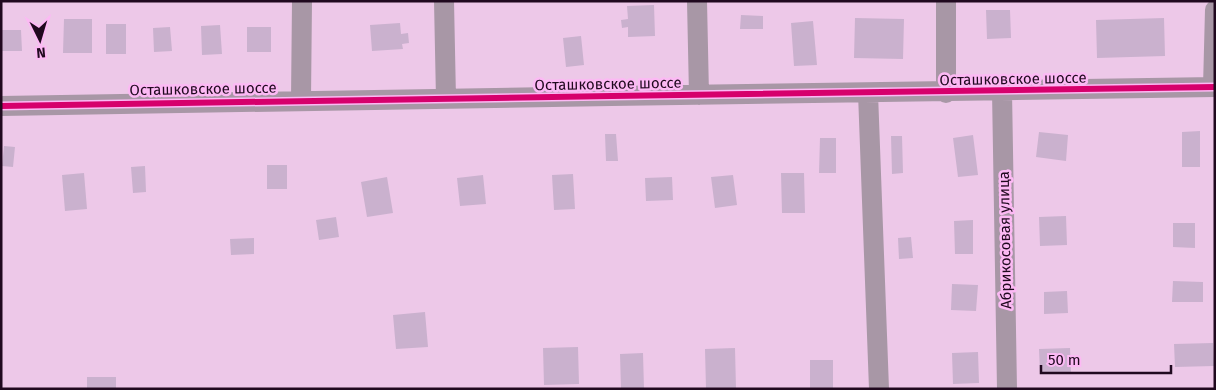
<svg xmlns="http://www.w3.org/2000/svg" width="1216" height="390" viewBox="0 0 1216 390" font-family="'Fira Sans',sans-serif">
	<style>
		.building { fill: #cab1ce }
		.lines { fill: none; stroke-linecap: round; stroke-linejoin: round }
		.minor { stroke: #a897a6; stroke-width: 20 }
		.cycleway-casing { stroke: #fcb9f4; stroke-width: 9 }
		.cycleway { stroke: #d6006c; stroke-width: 6 }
		.labels { text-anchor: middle; stroke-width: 5; stroke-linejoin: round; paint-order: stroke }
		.street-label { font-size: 15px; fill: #20091f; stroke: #fcb9f4 }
	</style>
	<rect width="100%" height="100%" fill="#edc8e8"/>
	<path class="building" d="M654 5 655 36 628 37V27L622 28 621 20 628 19 627 6Z
		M986 10H1010L1011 38 987 39Z
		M741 15 763 16V29H740Z
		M855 18 904 19 903 59 854 58Z
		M1164 18 1165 56 1097 58 1096 20Z
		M64 19H92V53H63Z
		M813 21 817 65 794 66 791 23Z
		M400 23 401 34 408 33 409 43 402 44 403 49 372 51 370 25Z
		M106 24H126V54H106Z
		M220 25 222 54 202 55 201 26Z
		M170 27 172 51 154 52 153 28Z
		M247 27H271V52H247Z
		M1 30H21L22 51H1Z
		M581 36 584 65 566 67 563 38Z
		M1200 131V167H1182V132Z
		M1039 132 1068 135 1066 161 1036 157Z
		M605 134H616L618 161H606Z
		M973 135 978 175 958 177 953 138Z
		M891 136H902L903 173 892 174Z
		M820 138H836V173H819Z
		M4 146 15 147 13 167 2 166Z
		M267 165H287V189H267Z
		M145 166 146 192 133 193 131 167Z
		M84 173 87 209 65 211 62 175Z
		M781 173H804L805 213H782Z
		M573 174 575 209 554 210 552 175Z
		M483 175 486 204 460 206 457 178Z
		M733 175 737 205 715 208 711 177Z
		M387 177 393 213 367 217 361 182Z
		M672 177 673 200 646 201 645 178Z
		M1066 216 1067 245 1040 246 1039 217Z
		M336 217 339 237 319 240 316 220Z
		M973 220V254H955L954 221Z
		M1173 223H1195V248L1173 247Z
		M911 237 913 258 899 259 898 238Z
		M254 238V254L231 255 230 239Z
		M1173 281 1203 282V302H1172Z
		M952 284 978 285 976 311 951 310Z
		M1067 291 1068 313 1044 314V292Z
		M425 312 428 347 396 349 393 315Z
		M1213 343 1214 366 1175 367 1174 344Z
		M578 347 579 384 544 385 543 348Z
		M735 348 736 389H706L705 349Z
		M1070 348 1071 372 1040 373 1039 349Z
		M978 352 979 383 953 384 952 353Z
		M643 353 644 389H621L620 354Z
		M810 360H833V389H810Z
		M87 377H116V389H87Z"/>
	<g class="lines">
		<path class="minor" d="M444 1 446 99
			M697 1 699 95
			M946 1V93
			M1213 87 1215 10
			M1002 91 1007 389
			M868 93 879 389
			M301 99 302 1
			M1 106C406 97 810 95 1215 87"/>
		<defs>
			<path id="cycleway" d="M1 106C406 97 810 95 1215 87"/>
		</defs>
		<use href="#cycleway" class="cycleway-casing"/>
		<use href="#cycleway" class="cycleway"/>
	</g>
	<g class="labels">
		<g class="street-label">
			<text transform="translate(1013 79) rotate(-1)" y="5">Осташковское шоссе</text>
			<text transform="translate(608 84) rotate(-1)" y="5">Осташковское шоссе</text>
			<text transform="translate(203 89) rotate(-1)" y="5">Осташковское шоссе</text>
			<text transform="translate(1005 240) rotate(-91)" y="5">Абрикосовая улица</text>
		</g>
	</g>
	<rect width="1216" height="390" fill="none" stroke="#20091f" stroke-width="5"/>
	<g transform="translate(40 40) rotate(175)" stroke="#fcb9f4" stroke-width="4" paint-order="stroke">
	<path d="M0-4L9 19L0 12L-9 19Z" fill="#20091f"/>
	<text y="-8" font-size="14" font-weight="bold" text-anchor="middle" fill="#20091f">N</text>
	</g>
	<path d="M1041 365v8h130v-8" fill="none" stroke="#20091f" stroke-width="2.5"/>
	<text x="1048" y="365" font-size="15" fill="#20091f" stroke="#fcb9f4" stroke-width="4" paint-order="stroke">50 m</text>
</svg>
